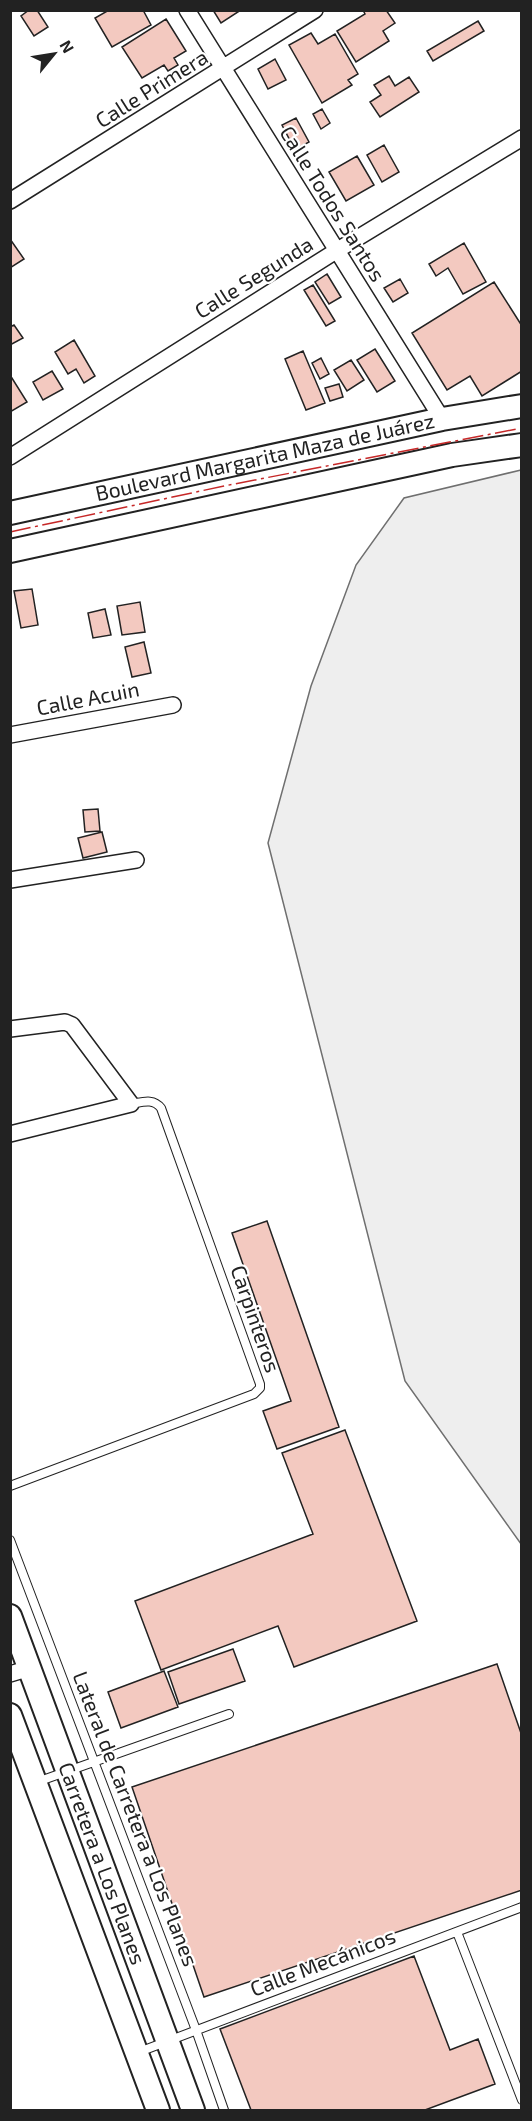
<svg xmlns="http://www.w3.org/2000/svg" width="532" height="2121" viewBox="0 0 532 2121" font-family="'Exo 2',sans-serif">
	<style>
		.green { fill: #eee; stroke: #6f6f6f; stroke-width: 1.5 }
		.building { fill: #f3c9c0; stroke: #222; stroke-width: 1.5 }
		.lines { fill: none; stroke-linecap: round; stroke-linejoin: round }
		.service-casing { stroke: #222; stroke-width: 10 }
		.minor-casing { stroke: #222; stroke-width: 18 }
		.secondary-casing { stroke: #222; stroke-width: 26 }
		.service { stroke: #fff; stroke-width: 8 }
		.minor { stroke: #fff; stroke-width: 15 }
		.secondary { stroke: #fff; stroke-width: 22 }
		.power { stroke: #c62828; stroke-width: 1.5; stroke-dasharray: 21 4.5 3 4.5; stroke-linecap: butt }
		.labels { text-anchor: middle; stroke-width: 4.5; stroke-linejoin: round; paint-order: stroke }
		.street-label { font-size: 21px; fill: #222; stroke: #fff }
	</style>
	<rect width="100%" height="100%" fill="#fff"/>
	<path class="green" d="M521 470H522L521 1544 405 1381 268 843 311 686 356 565 404 498Z"/>
	<path class="building" d="M29 10H37L48 27 34 36 21 16Z
		M109 10H143L151 25 112 47 95 18Z
		M213 10H241L221 23Z
		M363 10H386L395 23 383 31 389 41 356 62 337 31 365 14Z
		M166 19 186 51 174 58 178 65 168 71 164 65 142 78 122 47Z
		M478 21 484 31 433 61 427 51Z
		M311 33 318 44 335 34 358 74 348 80 352 85 322 103 289 45Z
		M275 59 286 80 268 89 258 69Z
		M389 76 395 86 409 77 419 92 380 117 370 102 381 95 374 85Z
		M322 109 330 123 321 129 313 114Z
		M296 118 309 142 295 150 282 125Z
		M384 145 399 172 382 182 367 155Z
		M357 156 374 185 346 201 329 172Z
		M10 239 24 259 10 268Z
		M464 243 486 282 463 294 448 268 436 276 429 264Z
		M327 274 341 297 329 304 315 282Z
		M400 279 408 293 393 302 384 288Z
		M494 282 522 326V371L482 396 470 376 447 390 412 333Z
		M313 285 335 321 326 326 304 290Z
		M14 325 23 338 10 345V327Z
		M74 340 95 376 84 383 76 369 68 374 55 352Z
		M375 349 395 381 377 392 357 360Z
		M303 351 325 403 306 410 285 359Z
		M321 358 329 374 320 379 312 363Z
		M351 360 364 380 347 391 334 370Z
		M52 371 63 389 43 400 33 382Z
		M10 375 27 402 10 412Z
		M339 384 343 397 330 401 325 388Z
		M32 589 38 625 21 628 14 591Z
		M140 602 145 632 122 635 117 606Z
		M105 609 111 635 93 638 88 613Z
		M144 642 151 673 132 677 125 647Z
		M98 809 100 831 85 832 83 810Z
		M102 832 107 852 83 858 78 838Z
		M267 1221 339 1427 277 1449 263 1411 291 1401 232 1233Z
		M345 1430 417 1621 294 1667 278 1626 161 1670 135 1601 313 1534 282 1453Z
		M233 1649 245 1681 179 1704 168 1672Z
		M497 1664 522 1736V1890L204 1997 132 1787Z
		M164 1671 178 1707 121 1728 108 1692Z
		M414 1956 450 2050 478 2039 495 2084 425 2110H251L220 2029Z"/>
	<g class="lines">
		<defs>
			<path id="service" d="M10 1486 254 1394 260 1388V1384L161 1108C153 1098 143 1102 131 1104
				M10 1540 196 2030 224 2110
				M37 1782 229 1714
				M457 1932 522 2100
				M139 2052 522 1907"/>
			<path id="minor" d="M187 10 442 419
				M10 201 315 10
				M10 457 336 251 522 138
				M10 735 173 705
				M10 880 136 860
				M10 1029 65 1022 72 1025 131 1104 10 1134
				M10 1674 30 1668"/>
			<g id="secondary">
				<path id="s1" d="M10 513 442 419 522 406"/>
				<path d="M10 551 452 455 522 445"/>
				<path id="s2" d="M10 1616 193 2110"/>
				<path d="M10 1715 158 2110"/>
			</g>
		</defs>
		<use href="#service" class="service-casing"/>
		<use href="#minor" class="minor-casing"/>
		<use href="#secondary" class="secondary-casing"/>
		<use href="#service" class="service"/>
		<use href="#minor" class="minor"/>
		<use href="#secondary" class="secondary"/>
		<path class="power" d="M10 532 224 486 522 428"/>
	</g>
	<g class="labels">
		<g class="street-label">
			<text transform="translate(152 89) rotate(-32)" y="7">Calle Primera</text>
			<text transform="translate(332 204) rotate(58)" y="7">Calle Todos Santos</text>
			<text transform="translate(254 278) rotate(-32)" y="7">Calle Segunda</text>
			<text dy="7" stroke="none"><textPath href="#s1" startOffset="261">Boulevard Margarita Maza de Juárez</textPath></text>
			<text transform="translate(88 699) rotate(-11)" y="7">Calle Acuin</text>
			<text transform="translate(255 1319) rotate(71)" y="7">Carpinteros</text>
			<text transform="translate(135 1819) rotate(69)" y="7">Lateral de Carretera a Los Planes</text>
			<text dy="7" stroke="none"><textPath href="#s2" startOffset="264">Carretera a Los Planes</textPath></text>
			<text transform="translate(323 1963) rotate(-21)" y="7">Calle Mecánicos</text>
		</g>
	</g>
	<rect width="532" height="2121" fill="none" stroke="#222222" stroke-width="24"/>
	<g transform="translate(54 54) rotate(60)" stroke="#ffffff" stroke-width="4.5" paint-order="stroke">
	<path d="M0-4.5L10 22L0 15L-10 22Z" fill="#222222"/>
	<text y="-9" font-size="16" font-weight="bold" text-anchor="middle" fill="#222222">N</text>
	</g>
</svg>
